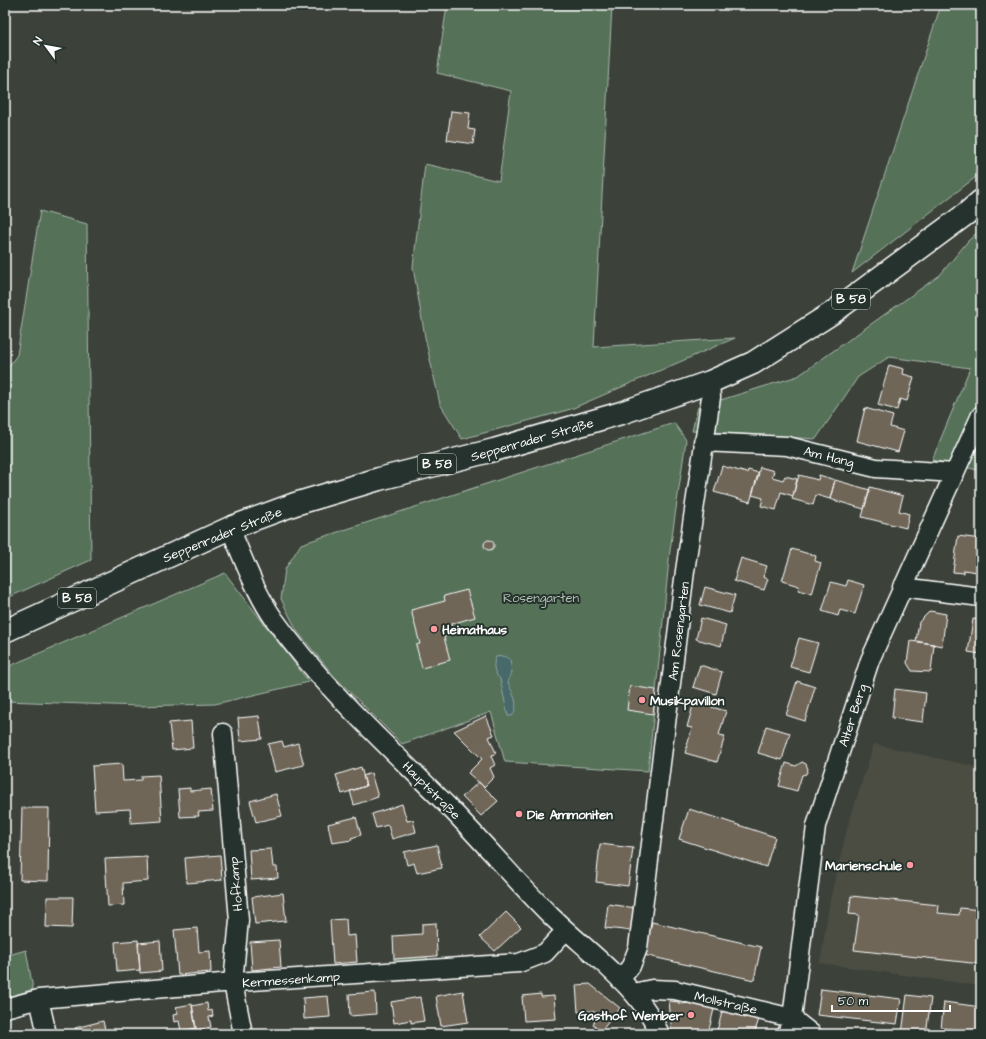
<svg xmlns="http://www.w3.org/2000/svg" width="986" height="1039" viewBox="0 0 986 1039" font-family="'Architects Daughter',sans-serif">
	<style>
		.built { fill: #4b4d43 }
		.green { fill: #547159; stroke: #aab8ac }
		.water { fill: #46696b; stroke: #90a5a6 }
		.building { fill: #6f6658; stroke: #fff }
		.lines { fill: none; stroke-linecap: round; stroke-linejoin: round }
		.minor-casing { stroke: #fff; stroke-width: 21 }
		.major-casing { stroke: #fff; stroke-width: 25 }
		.minor { stroke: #26332d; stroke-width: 18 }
		.major { stroke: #26332d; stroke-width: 22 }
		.poi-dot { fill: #ff9aa2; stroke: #26332d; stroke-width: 1.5 }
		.labels { text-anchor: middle; stroke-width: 4; stroke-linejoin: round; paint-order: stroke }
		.shield { fill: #26332d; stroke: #bec2c0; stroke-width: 1 }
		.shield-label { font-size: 12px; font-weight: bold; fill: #fff }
		.street-label { font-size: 13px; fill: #fff; stroke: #26332d }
		.park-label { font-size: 13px; fill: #b2bfb4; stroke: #26332d }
		.poi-label { font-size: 13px; font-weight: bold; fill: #fff; stroke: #26332d; text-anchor: start }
	</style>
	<rect width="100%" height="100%" fill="#3c423a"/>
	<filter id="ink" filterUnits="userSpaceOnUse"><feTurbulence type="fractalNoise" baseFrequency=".025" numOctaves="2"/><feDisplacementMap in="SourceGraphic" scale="8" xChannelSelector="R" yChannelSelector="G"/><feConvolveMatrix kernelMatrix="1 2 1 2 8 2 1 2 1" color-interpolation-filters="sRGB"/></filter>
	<g filter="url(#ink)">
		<path class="built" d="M874 744 981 768V986L820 963 830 900 847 829Z"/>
		<path class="green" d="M447 5H612L594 347 735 338 571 409 462 439 440 404 425 337 413 267 425 164 499 181 511 91 437 73Z
			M941 5H981V173L852 273Z
			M40 211 87 224 91 560 5 599V371L17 355Z
			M981 229V398L951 464 932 460 970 368 889 357 858 377 816 439 692 431 698 407 798 376 940 275 968 241Z
			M674 423 686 440 670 550 648 771 505 762 491 712 402 744 335 677 297 631 281 599 285 569 301 544Z
			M981 434V471L965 467Z
			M225 573 309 682 215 704 138 706 5 701V668Z
			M26 950 33 989 5 999V956Z
			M427 957 428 963 394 965V959Z"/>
		<path class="water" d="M503 656 510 659 512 672 508 682C512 694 521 704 512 716H508L500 679C494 673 492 665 496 657Z"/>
		<path class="building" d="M451 111 470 113 468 129 475 130 473 144 447 140Z
			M889 365 904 369 903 374 914 377 907 401 900 399 897 410 878 405Z
			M865 408 893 416 890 427 904 431 898 452 857 441Z
			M722 466 747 473 748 470 759 473 750 502 714 492Z
			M760 467 774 471 772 477 783 480 785 476 797 479 793 496 781 492 776 510 761 506 763 498 752 495Z
			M799 475 818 480 819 475 835 480 830 499 816 495 813 505 792 499Z
			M835 480 870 490 864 509 830 499Z
			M870 487 903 496 899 511 909 514 906 528 862 517Z
			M958 536 981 539V575L976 574 977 572 964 570V573L953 572Z
			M484 545a5 5 0 1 1 10 0a5 5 0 1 1-10 0Z
			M792 549 816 556 815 561 821 563 812 594 798 590 799 586 782 581Z
			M741 558 767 566 763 577 768 579 764 590 734 581Z
			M848 580 864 585 855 614 840 610 838 616 822 611 831 582 846 586Z
			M705 587 735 595 730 613 700 605Z
			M467 590 475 617 451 624 454 634 444 637 450 660 422 668 416 645 420 644 411 610 445 601 444 596Z
			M930 611 946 614 942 646 916 641 919 622Z
			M701 618 726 625 721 646 696 639Z
			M973 619 981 620V654L968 652Z
			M799 638 818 643 809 672 790 667Z
			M910 641 934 644 931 672 912 671 907 663Z
			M700 665 722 672 716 694 693 687Z
			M797 681 815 687 805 721 786 715Z
			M630 686 656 690 653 714 627 710Z
			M895 689 926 693 923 722 892 718Z
			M694 702 726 711 719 735 725 736 717 762 685 753 692 728 687 727Z
			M259 716 262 739 240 741 238 718Z
			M486 716 494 735 489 737 496 753 491 756 495 765 490 768 494 777 484 787 468 773 482 759 454 731Z
			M191 721 193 748 172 750 169 723Z
			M766 726 790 733 782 760 758 753Z
			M282 741 284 747 298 743 304 765 275 772 268 744Z
			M802 762 806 764 808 769 806 774 802 775 797 791 779 786 786 763 796 766Z
			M122 764 123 781 141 780V776L159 775 162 821 131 823 130 809 95 811 92 766Z
			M361 767 366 786 342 794 336 775Z
			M371 773 378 797 354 805 350 791 366 786 363 776Z
			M479 782 498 801 481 816 462 797Z
			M190 788V791L211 789 213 811 198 812 199 816 180 817 178 789Z
			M276 794 282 816 256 822 250 801Z
			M402 804 407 821 413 820 416 832 392 839 388 825 376 828 372 814Z
			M22 808H49L48 881 20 880Z
			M689 809 775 837 766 867 679 839Z
			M356 817 361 835 351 838 352 840 332 843 328 824Z
			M600 844 633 848 628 886 596 882Z
			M437 845 442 868 417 873 414 863 407 865 404 852Z
			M271 849 273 867H277L278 878 251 880 249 850Z
			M220 855 222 880 187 883 185 858Z
			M147 857 148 881 123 883 124 905 108 906 105 859Z
			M283 893 286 921 255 924 252 897Z
			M851 896 939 905 938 913 959 915 960 908 981 910V964L854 950 859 915 849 914Z
			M47 897H73L72 928 46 927Z
			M608 904 636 908 633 931 605 928Z
			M506 912 521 927 495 951 480 937Z
			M346 919 347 936 355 935 357 962 333 964 330 920Z
			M652 922 761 947 754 980 644 955Z
			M436 923 437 956 394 959 393 936 422 934V924Z
			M197 928 199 952 210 951 211 972 178 975 174 930Z
			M138 940 140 970 117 972 115 942Z
			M279 940 281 967 252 970 250 942Z
			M160 941 162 971 140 973 138 943Z
			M590 984 620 1008 601 1031 593 1024 599 1015 592 1011 578 1012 576 985Z
			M821 989 901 999 897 1024 817 1015Z
			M463 991 468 1022 441 1026 436 996Z
			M375 992 376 1014 350 1016 349 994Z
			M541 994V997L554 996 556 1019 524 1021 522 996Z
			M907 995 931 998 926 1034H902Z
			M328 996 330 1017 304 1019 303 998Z
			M420 997 424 1021 411 1023V1020L394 1023 391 1002Z
			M669 1001 679 1002V1004L691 1003 714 1009 708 1034 693 1031V1034H672Z
			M944 1002 981 1007V1032L941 1028Z
			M207 1003 208 1011 212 1010 213 1016 209 1017 211 1027 196 1030 192 1006Z
			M192 1004 196 1028 181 1031 179 1021 174 1022 173 1015 178 1014 176 1007Z
			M723 1009 745 1018 746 1016 759 1019 754 1034H716Z
			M103 1021 106 1034H76L75 1028Z"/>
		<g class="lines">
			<defs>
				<path id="minor" d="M703 442 787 446 876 468 955 473
					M230 528C243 558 255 592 274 619 323 688 388 746 448 806 483 842 516 881 551 916 587 951 640 988 660 1034
					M902 587 981 597
					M223 733 239 920 233 983 243 1034
					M620 980 631 966 638 948 685 571 711 397 710 382
					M634 993 652 989 675 990 792 1018 812 1034
					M39 999 47 1034
					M5 1008 39 999 222 983 519 963 545 953 566 930
					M787 1034 792 1018 816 826 870 660 981 415"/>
				<path id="major" d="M5 631 230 528 295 504 379 479 494 450 621 413 710 382 753 363 832 313 966 214 981 201"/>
			</defs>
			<use href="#minor" class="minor-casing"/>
			<use href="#major" class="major-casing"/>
			<use href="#minor" class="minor"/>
			<use href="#major" class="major"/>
		</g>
	</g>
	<g class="poi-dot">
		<circle cx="434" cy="629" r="4"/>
		<circle cx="642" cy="700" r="4"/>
		<circle cx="519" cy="814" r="4"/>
		<circle cx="910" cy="865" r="4"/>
		<circle cx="691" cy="1015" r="4"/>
	</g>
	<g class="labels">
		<g class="shield">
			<rect x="832" y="289" width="38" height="20" rx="3"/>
			<rect x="418" y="454" width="38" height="20" rx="3"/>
			<rect x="58" y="588" width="38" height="20" rx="3"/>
		</g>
		<g class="shield-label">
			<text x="851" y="303">B 58</text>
			<text x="437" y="468">B 58</text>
			<text x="77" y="602">B 58</text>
		</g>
		<g class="street-label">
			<text transform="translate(532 439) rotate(-16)" y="5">Seppenrader Straße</text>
			<text transform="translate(829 456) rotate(14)" y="5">Am Hang</text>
			<text transform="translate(222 534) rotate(-22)" y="5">Seppenrader Straße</text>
			<text transform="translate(678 631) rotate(-83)" y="5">Am Rosengarten</text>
			<text transform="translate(852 715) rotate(-72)" y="5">Alter Berg</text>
			<text transform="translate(432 790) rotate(45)" y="5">Hauptstraße</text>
			<text transform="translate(235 884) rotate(-95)" y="5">Hofkamp</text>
			<text transform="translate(291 979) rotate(-4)" y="5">Kermessenkamp</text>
			<text transform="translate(726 1002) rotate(13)" y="5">Mollstraße</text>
		</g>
		<g class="park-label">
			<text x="541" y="602">Rosengarten</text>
		</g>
		<g class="poi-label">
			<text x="442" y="634">Heimathaus</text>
			<text x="650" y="705">Musikpavillon</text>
			<text x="527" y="819">Die Ammoniten</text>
			<text x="902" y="870" text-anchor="end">Marienschule</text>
			<text x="683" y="1020" text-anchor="end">Gasthof Wember</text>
		</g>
	</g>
	<rect width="986" height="1039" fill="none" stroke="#26332d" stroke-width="20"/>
	<rect x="10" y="10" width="966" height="1019" fill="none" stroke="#fff" stroke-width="1.5" filter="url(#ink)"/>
	<g transform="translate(46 46) rotate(302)" stroke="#26332d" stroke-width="3" paint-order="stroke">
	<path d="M0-3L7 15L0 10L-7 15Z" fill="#ffffff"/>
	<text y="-6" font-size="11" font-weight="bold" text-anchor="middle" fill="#ffffff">N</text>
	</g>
	<path d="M832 1005v6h118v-6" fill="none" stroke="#ffffff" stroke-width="2"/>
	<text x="838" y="1005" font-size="12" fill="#ffffff" stroke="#26332d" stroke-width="3" paint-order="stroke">50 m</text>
</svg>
